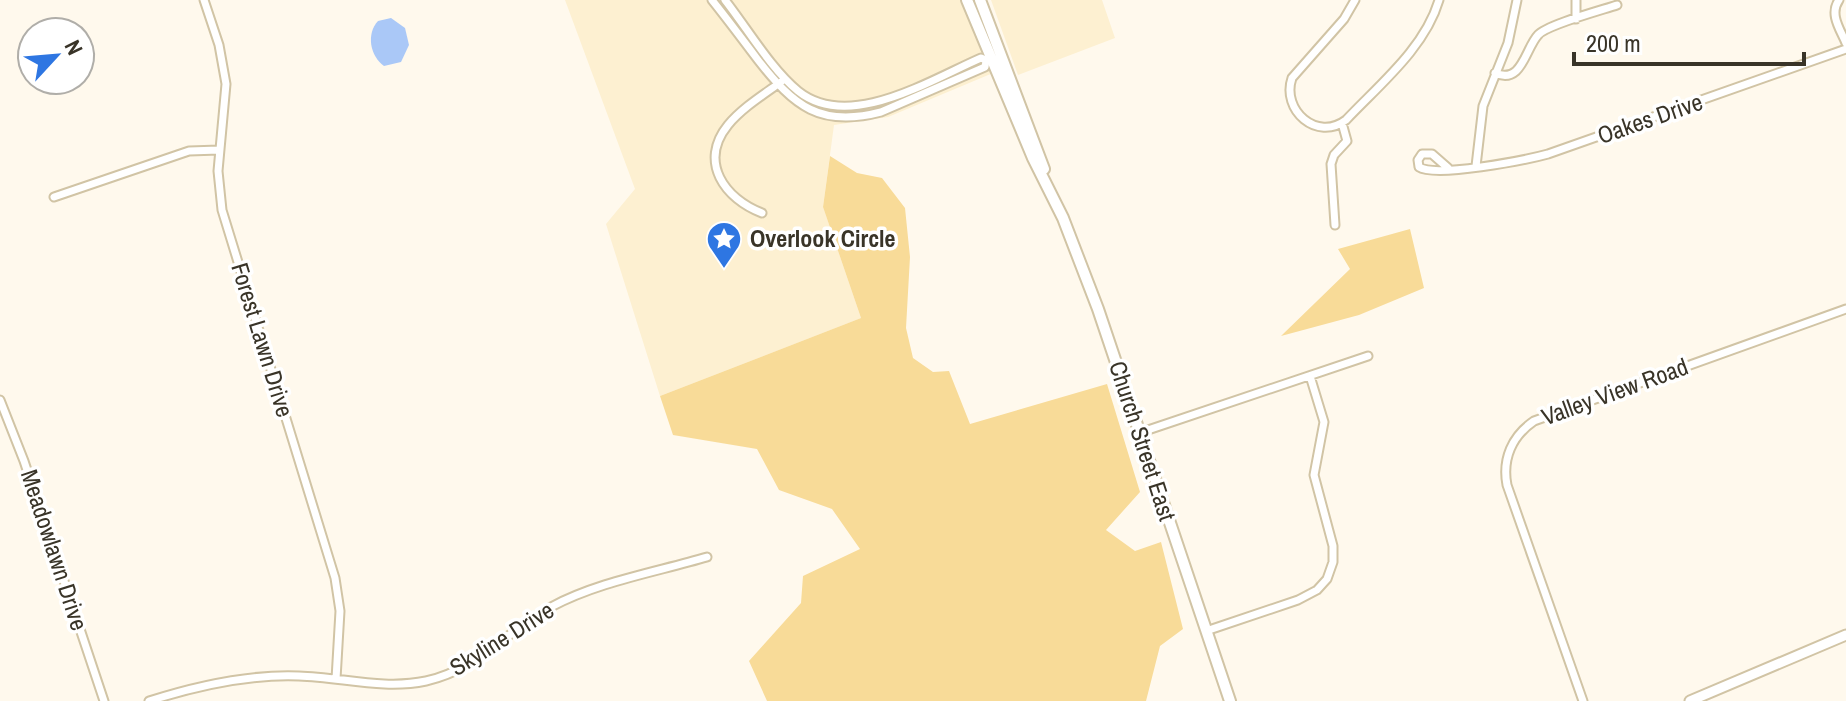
<svg xmlns="http://www.w3.org/2000/svg" width="1846" height="701" viewBox="0 0 1846 701" font-family="'Archivo Narrow',sans-serif">
	<style>
		.built { fill: #fdf0d1 }
		.green { fill: #f8db98 }
		.water { fill: #aac8f7 }
		.lines { fill: none; stroke-linecap: round; stroke-linejoin: round }
		.minor-casing { stroke: #d1c4a5; stroke-width: 11 }
		.tertiary-casing { stroke: #d1c4a5; stroke-width: 13 }
		.secondary-casing { stroke: #d1c4a5; stroke-width: 14 }
		.minor { stroke: #fff; stroke-width: 7 }
		.tertiary { stroke: #fff; stroke-width: 9 }
		.secondary { stroke: #fff; stroke-width: 10 }
		.labels { text-anchor: middle; stroke-width: 7; stroke-linejoin: round; paint-order: stroke }
		.street-label { font-size: 24px; fill: #393428; stroke: #fff }
		.poi-label { font-size: 24px; font-weight: bold; fill: #393428; stroke: #fff; text-anchor: start }
	</style>
	<rect width="100%" height="100%" fill="#fff9ed"/>
	<path class="built" d="M565 0H965L993 73 888 117 834 125 823 207 861 318 660 396 606 224 635 189Z
		M991 0H1102L1115 38 1018 75Z"/>
	<path class="green" d="M830 156 857 173 882 178 905 208 910 257 906 328 913 358 933 372 949 371 970 424 1107 384 1140 492 1106 530 1135 551 1161 542 1183 629 1160 646 1146 701H767L749 661 801 603 803 576 860 549 832 509 779 490 757 449 673 435 660 396 861 318 823 207Z
		M1410 229 1424 288 1359 315 1281 336 1350 269 1338 249Z"/>
	<path class="water" d="M391 18 405 28 409 45 401 62 384 66C370 56 366 34 378 21Z"/>
	<g class="lines">
		<defs>
			<path id="minor" d="M204 0 219 45 226 84 218 171 222 210 335 578 340 611 336 679
				M712 0C728 20 743 40 758 60 794 106 820 128 881 112L985 67 986 61
				M725 0C747 28 771 69 798 91 849 132 930 80 981 58L988 61
				M1355 0 1344 19 1292 78C1281 110 1317 142 1346 120 1379 85 1425 48 1439 0
				M1839 0C1829 14 1840 29 1846 43
				M1576 19V0
				M1495 73C1522 85 1525 49 1538 35 1546 25 1602 10 1617 5
				M1476 166 1483 106 1508 43 1517 0
				M1448 168 1432 154H1422L1418 160 1419 167C1435 178 1526 160 1548 154L1846 49
				M54 197 189 151 219 150
				M762 213C725 199 698 162 728 125 742 108 763 95 781 82
				M1335 225 1331 164 1334 155 1347 141 1342 123
				M0 400 24 461 104 701
				M1139 433 1368 356
				M1206 631 1298 600 1317 590 1327 579 1333 562V546L1314 475 1324 422 1310 376
				M149 701C196 686 249 674 299 676 341 677 383 690 426 681 477 670 507 631 551 607 597 582 656 572 707 557
				M1583 701 1507 485C1502 459 1512 436 1534 421L1846 309"/>
			<path id="tertiary" d="M1690 701 1846 635"/>
			<path id="secondary" d="M967 0 1033 158 1063 218 1098 309 1230 701
				M980 0 1044 169"/>
		</defs>
		<use href="#minor" class="minor-casing"/>
		<use href="#tertiary" class="tertiary-casing"/>
		<use href="#secondary" class="secondary-casing"/>
		<use href="#minor" class="minor"/>
		<use href="#tertiary" class="tertiary"/>
		<use href="#secondary" class="secondary"/>
	</g>
	<defs>
		<symbol id="sight-pin" viewBox="-11 -11 22 30"><path d="M0 17L-7.5 6A9.5 9.5 0 1 1 7.5 6Z" fill="#2e76e2" stroke="#fff"/><path d="M0-6L1.8-2.2L6-1.7L2.9 1.2L3.7 5.4L0 3.3L-3.7 5.4L-2.9 1.2L-6-1.7L-1.8-2.2Z" fill="#fff"/></symbol>
	</defs>
	<g fill-rule="evenodd">
		<use href="#sight-pin" x="704" y="219" width="40" height="54"/>
	</g>
	<g class="labels">
		<g class="street-label">
			<text transform="translate(1650 119) rotate(-19)" y="8">Oakes Drive</text>
			<text transform="translate(262 340) rotate(73)" y="8">Forest Lawn Drive</text>
			<text transform="translate(1615 392) rotate(-20)" y="8">Valley View Road</text>
			<text transform="translate(1142 441) rotate(72)" y="8">Church Street East</text>
			<text transform="translate(54 550) rotate(72)" y="8">Meadowlawn Drive</text>
			<text transform="translate(502 639) rotate(-32)" y="8">Skyline Drive</text>
		</g>
		<g class="poi-label">
			<text x="750" y="247">Overlook Circle</text>
		</g>
	</g>
	<g transform="translate(56 56) rotate(64)"><circle r="38" fill="#ffffff" stroke="#b0aea9" stroke-width="2"/>
	<path d="M0-6L14 30L0 20L-14 30Z" fill="#2e76e2"/>
	<text y="-12" font-size="22" font-weight="bold" text-anchor="middle" fill="#393428">N</text>
	</g>
	<path d="M1574 52v12h230v-12" fill="none" stroke="#393428" stroke-width="4"/>
	<text x="1586" y="52" font-size="24" fill="#393428" stroke="#ffffff" stroke-width="6" paint-order="stroke">200 m</text>
</svg>
